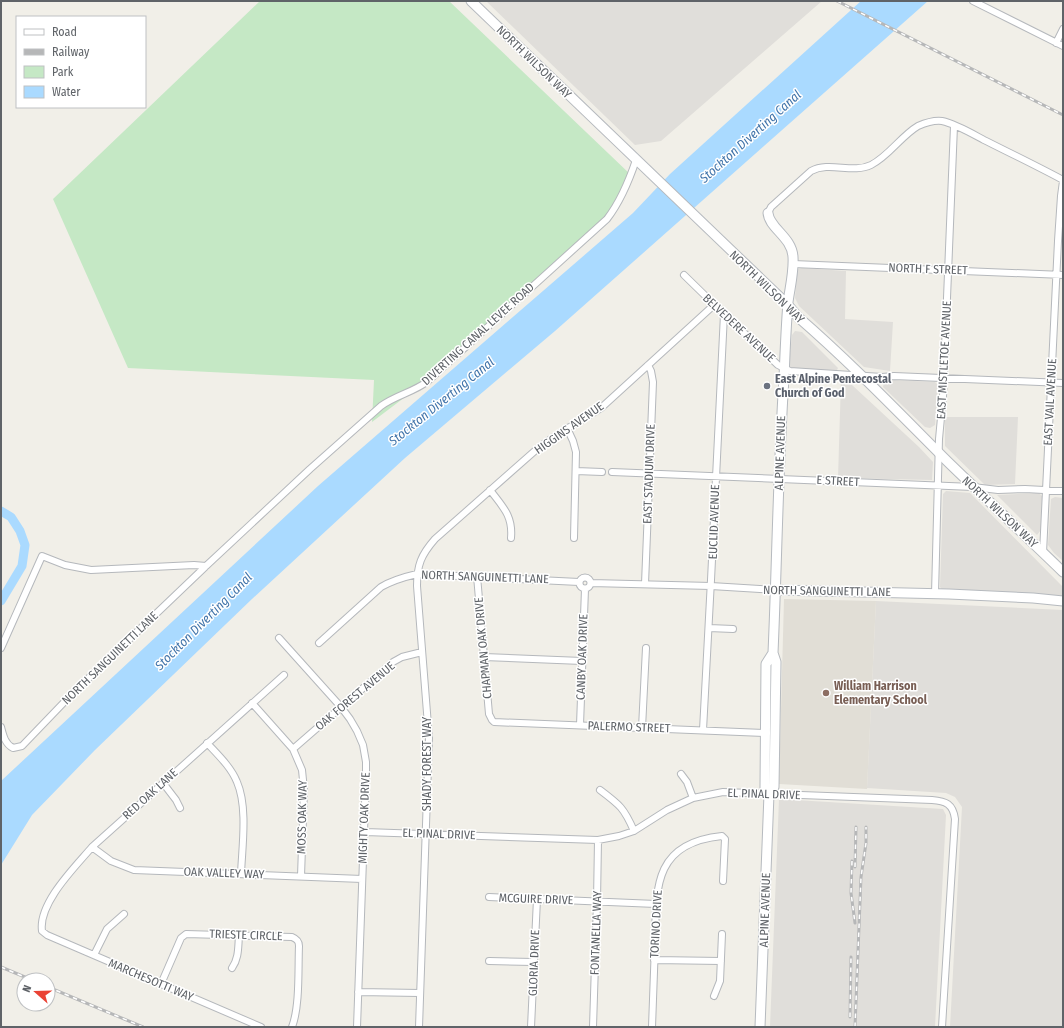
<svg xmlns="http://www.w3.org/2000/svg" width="1064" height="1028" viewBox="0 0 1064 1028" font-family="'Fira Sans Condensed',sans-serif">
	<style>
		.industrial { fill: #e0deda }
		.education { fill: #e1ded6 }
		.green { fill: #c5e8c5 }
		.water { fill: #aadaff }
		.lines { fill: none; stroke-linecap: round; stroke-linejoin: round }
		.river { stroke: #aadaff; stroke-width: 9 }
		.street-casing { stroke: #b5b8bc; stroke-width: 8 }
		.secondary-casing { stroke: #b6babf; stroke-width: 11 }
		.street { stroke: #fff; stroke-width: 6 }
		.secondary { stroke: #fff; stroke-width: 9 }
		.rail-casing { stroke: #b6b7b8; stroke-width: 3 }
		.rail { stroke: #fff; stroke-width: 1.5; stroke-dasharray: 4.5; stroke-linecap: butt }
		.worship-dot { fill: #6b7280; stroke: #fff; stroke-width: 1.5 }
		.education-dot { fill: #8d6e63; stroke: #fff; stroke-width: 1.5 }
		.labels { text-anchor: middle; stroke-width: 3; stroke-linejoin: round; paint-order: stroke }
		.street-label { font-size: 12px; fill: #5f6368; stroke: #fff }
		.worship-label { font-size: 12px; font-weight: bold; fill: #5b616d; stroke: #fff; text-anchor: start }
		.education-label { font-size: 12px; font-weight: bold; fill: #785e54; stroke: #fff; text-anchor: start }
		.water-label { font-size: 13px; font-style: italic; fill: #4174aa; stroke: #fff }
	</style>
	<rect width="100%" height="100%" fill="#f1efe8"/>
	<path class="industrial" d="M486 1H822L661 141 635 145Z
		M802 268 846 271 845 319 893 322 890 371 864 367 799 306 795 298 797 269Z
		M795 331 802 332 838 368 837 370 791 369 789 364 792 335Z
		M841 380 852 385 919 447 933 462 932 480 838 478Z
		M894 380 935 382 938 385 935 425 930 428 925 427 883 387 884 383Z
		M945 417H1018L1015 484 985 485 945 446Z
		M946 491 970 493 1063 587 1062 596 943 591 940 587 943 494Z
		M1039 493 1042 496 1041 530 1037 535 997 495Z
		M1055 497 1063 498V561L1054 553 1048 545 1051 499Z
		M876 601 1063 610V1027H950L962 807 955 797 946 793 867 788Z
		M779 799 943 809 946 815 935 1027H770Z"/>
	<path class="education" d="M784 599 876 601 867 789 779 784Z"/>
	<path class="green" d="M260 1H449L631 175 612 218 417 388 372 422 374 380 128 368 53 199Z"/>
	<path class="water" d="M861 1H928L555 331 405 458 252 599 95 750 32 815 1 865V781L318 486 633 213 670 174Z"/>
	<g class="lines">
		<path class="river" d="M1 511 11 517 20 531 25 545 22 566 1 601"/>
		<defs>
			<path id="street" d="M973 1 1063 46
				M1056 43 1063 29
				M768 213 771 207 811 171C830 161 852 174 871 165 889 156 901 136 918 126 925 123 934 120 942 121 956 124 971 133 984 140 1010 153 1037 166 1063 180
				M793 264 1063 275
				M684 275 724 314 778 365 790 371 882 377 894 376 1063 383
				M567 428 573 441 576 452 574 538
				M576 471 602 472
				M612 472 973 487 998 490 1025 489 1063 491
				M490 490C503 507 513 516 511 538
				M1043 553 1058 241 1061 196 1063 181
				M477 576 489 714 492 720 494 722 767 733
				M579.5 583a5.5 5.5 0 1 1 11 0a5.5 5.5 0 1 1-11 0Z
				M591 583 711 586 776 590
				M645 584 653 382 651 371 648 365
				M935 594 939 439 943 396 954 126
				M709 628 733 629
				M279 638 341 707 350 719 357 731 363 745 366 762V776L357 1027
				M319 643 381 587C393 580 404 577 417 574L579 582
				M1 648 42 556 65 565 91 570 194 565 206 566 310 469 381 406C396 395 414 392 428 381L607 219C620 202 629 181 636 160
				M484 657 582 661
				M252 703 293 749 302 770 304 790 301 876
				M580 725 585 589
				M1 727C3 735 5 744 13 748L22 746 72 694 205 567V566
				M642 728 646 648
				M703 730 711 580 724 314
				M207 743C218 755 231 767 237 782 248 807 242 848 241 874
				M293 749 393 662 402 657 422 652
				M681 774 687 782 693 798
				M163 783 176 800 180 808
				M600 790C620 805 624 808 634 831
				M365 832 598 840 619 836 634 831 667 810 693 798 723 792 932 800C946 801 953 804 955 819L942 1027
				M92 847 111 861 134 870 362 879
				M489 897 656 904
				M94 955 107 929 124 914
				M654 960 721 961
				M489 961 533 962
				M232 968C239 958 238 947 239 936
				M161 984 181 938 186 934 292 937C297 939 299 941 299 946 298 969 300 1006 292 1027
				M358 992 420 993
				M714 996 720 981 722 934
				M261 1027 47 935 42 931C38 903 76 866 92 847L284 675
				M419 1027 429 738 417 586C417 565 421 555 435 539L537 449C557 433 580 422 601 408L714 305
				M531 1027 537 899
				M593 1027 597 901 598 840
				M652 1027C653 999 654 972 655 944 656 888 653 843 722 836L725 839 723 881"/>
			<path id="secondary" d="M471 1 788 305 798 317C850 362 898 412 947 461 985 498 1025 535 1063 572
				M776 590 949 594 1033 598 1063 601
				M769 794 765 788 766 664 773 653
				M760 1027 769 794 774 787 776 662 773 653C777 562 778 469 784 378 785 353 786 327 788 302 790 287 794 272 793 257 792 237 769 228 768 213"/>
		</defs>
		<use href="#street" class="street-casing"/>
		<use href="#secondary" class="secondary-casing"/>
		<use href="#street" class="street"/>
		<use href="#secondary" class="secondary"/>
		<defs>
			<path id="rail" d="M837 1 1063 115
				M852 861 851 893 855 923
				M855 867 856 827
				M1 967 32 980
				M48 987 143 1027
				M850 1017 851 957
				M855 1027 861 877 866 843V827"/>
		</defs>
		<use href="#rail" class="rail-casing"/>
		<use href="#rail" class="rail"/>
	</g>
	<circle class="worship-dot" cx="767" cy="386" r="4"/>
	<circle class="education-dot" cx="826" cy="693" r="4"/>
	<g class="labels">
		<g class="street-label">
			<text transform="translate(534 62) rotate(44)" y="4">NORTH WILSON WAY</text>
			<text transform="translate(928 269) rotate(2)" y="4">NORTH F STREET</text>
			<text transform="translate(767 287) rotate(44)" y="4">NORTH WILSON WAY</text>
			<text transform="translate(739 328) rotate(43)" y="4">BELVEDERE AVENUE</text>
			<text transform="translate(478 334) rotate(-42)" y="4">DIVERTING CANAL LEVEE ROAD</text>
			<text transform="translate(944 360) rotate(-87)" y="4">EAST MISTLETOE AVENUE</text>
			<text transform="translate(1050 402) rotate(-87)" y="4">EAST VAIL AVENUE</text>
			<text transform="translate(569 428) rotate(-35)" y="4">HIGGINS AVENUE</text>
			<text transform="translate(780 453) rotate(-88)" y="4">ALPINE AVENUE</text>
			<text transform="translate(649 474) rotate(-88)" y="4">EAST STADIUM DRIVE</text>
			<text transform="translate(838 481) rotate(3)" y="4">E STREET</text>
			<text transform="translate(1000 512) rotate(43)" y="4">NORTH WILSON WAY</text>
			<text transform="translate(714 522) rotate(-88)" y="4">EUCLID AVENUE</text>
			<text transform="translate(485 577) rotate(2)" y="4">NORTH SANGUINETTI LANE</text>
			<text transform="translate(827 591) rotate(1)" y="4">NORTH SANGUINETTI LANE</text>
			<text transform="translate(483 648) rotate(-95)" y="4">CHAPMAN OAK DRIVE</text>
			<text transform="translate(582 657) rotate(-88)" y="4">CANBY OAK DRIVE</text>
			<text transform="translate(110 658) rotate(-44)" y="4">NORTH SANGUINETTI LANE</text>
			<text transform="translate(355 696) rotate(-40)" y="4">OAK FOREST AVENUE</text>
			<text transform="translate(629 727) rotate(2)" y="4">PALERMO STREET</text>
			<text transform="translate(427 764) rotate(-90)" y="4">SHADY FOREST WAY</text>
			<text transform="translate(150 794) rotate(-42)" y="4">RED OAK LANE</text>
			<text transform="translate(764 794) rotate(2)" y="4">EL PINAL DRIVE</text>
			<text transform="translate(302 817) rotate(-89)" y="4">MOSS OAK WAY</text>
			<text transform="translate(364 818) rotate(-88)" y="4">MIGHTY OAK DRIVE</text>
			<text transform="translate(439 834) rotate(2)" y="4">EL PINAL DRIVE</text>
			<text transform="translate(224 873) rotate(2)" y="4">OAK VALLEY WAY</text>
			<text transform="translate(536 899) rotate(2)" y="4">MCGUIRE DRIVE</text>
			<text transform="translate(765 910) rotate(-88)" y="4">ALPINE AVENUE</text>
			<text transform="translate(656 924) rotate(-87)" y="4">TORINO DRIVE</text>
			<text transform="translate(596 933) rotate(-88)" y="4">FONTANELLA WAY</text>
			<text transform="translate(246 935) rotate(2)" y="4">TRIESTE CIRCLE</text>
			<text transform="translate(534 963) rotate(-88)" y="4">GLORIA DRIVE</text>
			<text transform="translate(151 980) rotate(23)" y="4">MARCHESOTTI WAY</text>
		</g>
		<g class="worship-label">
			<text x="775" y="383">East Alpine Pentecostal<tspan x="775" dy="14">Church of God</tspan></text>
		</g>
		<g class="education-label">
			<text x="834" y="690">William Harrison<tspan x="834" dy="14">Elementary School</tspan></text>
		</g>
		<g class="water-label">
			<text transform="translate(750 136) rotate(-42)" y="5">Stockton Diverting Canal</text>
			<text transform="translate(441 401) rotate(-39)" y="5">Stockton Diverting Canal</text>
			<text transform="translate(203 621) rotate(-45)" y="5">Stockton Diverting Canal</text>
		</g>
	</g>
	<rect width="1064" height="1028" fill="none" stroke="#5f6368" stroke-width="4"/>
	<rect x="16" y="16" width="130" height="92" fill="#ffffff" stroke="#bfc1c3"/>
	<rect x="24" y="29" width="20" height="6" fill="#ffffff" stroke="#bfc1c3"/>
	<text x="52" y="36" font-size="12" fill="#5f6368">Road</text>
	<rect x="24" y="49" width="20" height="6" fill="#b6b7b8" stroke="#bfc1c3"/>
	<text x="52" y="56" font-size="12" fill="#5f6368">Railway</text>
	<rect x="24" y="66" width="20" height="12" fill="#c5e8c5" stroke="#bfc1c3"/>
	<text x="52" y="76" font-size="12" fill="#5f6368">Park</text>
	<rect x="24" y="86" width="20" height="12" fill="#aadaff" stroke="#bfc1c3"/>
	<text x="52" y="96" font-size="12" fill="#5f6368">Water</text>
	<g transform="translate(36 992) rotate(290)"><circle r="19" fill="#ffffff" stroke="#bfc1c3"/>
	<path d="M0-3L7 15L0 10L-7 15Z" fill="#ea4335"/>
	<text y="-6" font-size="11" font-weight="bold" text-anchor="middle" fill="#5f6368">N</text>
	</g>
</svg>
